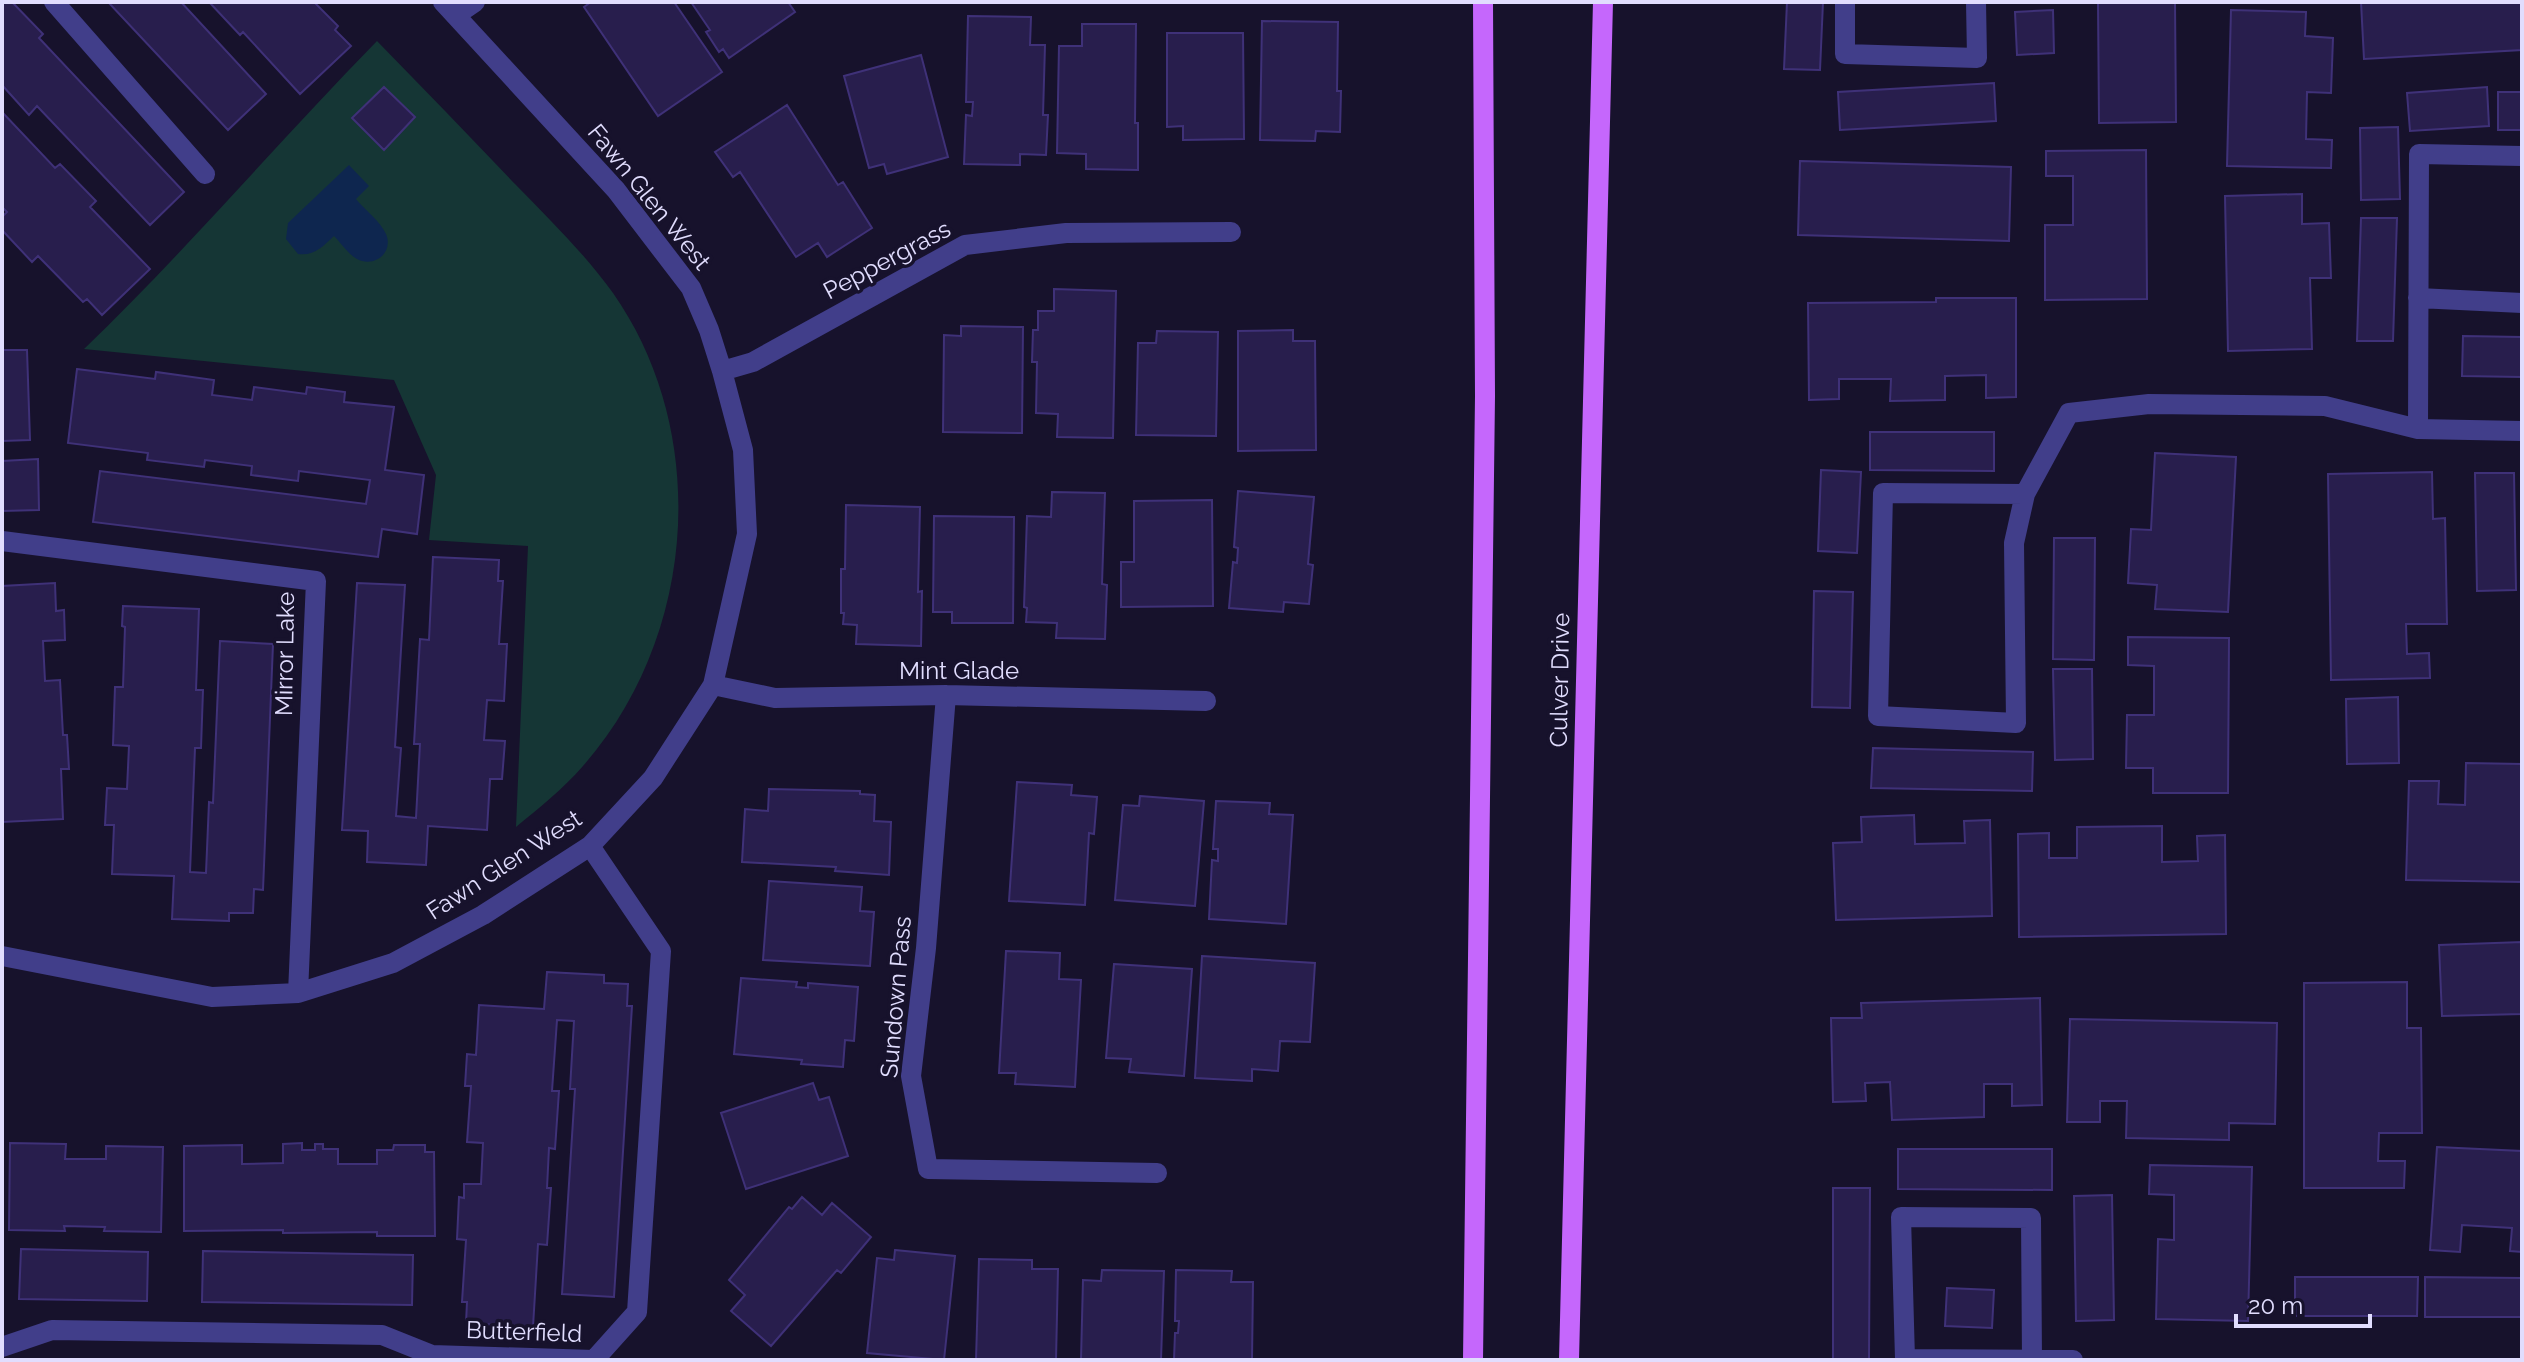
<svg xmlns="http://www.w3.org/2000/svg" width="2524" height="1362" viewBox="0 0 2524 1362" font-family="Raleway,sans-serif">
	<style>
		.green { fill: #153635 }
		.water { fill: #0e264f }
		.building { fill: #281e4d; stroke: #3f3178; stroke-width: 2 }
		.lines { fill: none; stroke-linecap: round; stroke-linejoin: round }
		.minor { stroke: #413e8a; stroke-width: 20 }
		.major { stroke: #c567fc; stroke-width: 20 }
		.labels { text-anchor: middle; stroke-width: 7; stroke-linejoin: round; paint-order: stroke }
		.street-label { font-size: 24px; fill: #e1ddfe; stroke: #17122c }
	</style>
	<rect width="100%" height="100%" fill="#17122c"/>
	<path class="green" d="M377 41C424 89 470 137 516 185 550 220 585 254 613 293 712 434 696 638 583 766 563 789 539 808 516 827L528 546 429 540 436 475 394 380 84 349C186 251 278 142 377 41Z"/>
	<path class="water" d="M349 165 369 186 356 199C365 210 380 221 386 234 394 253 374 268 357 259 348 254 341 243 334 236 322 247 315 256 298 254L286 239 288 223Z"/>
	<path class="building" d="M2 2H12L43 34 39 38 184 192 150 225 37 106 29 115 2 85Z
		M108 2H181L266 94 228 130Z
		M209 2H314L338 26 335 30 351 46 300 94 243 32 240 35Z
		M591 2H674L722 72 658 116 584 7Z
		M691 2H788L795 12 729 58 723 49 719 52 706 32 710 30Z
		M1787 2H1823L1820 70 1784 69Z
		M2098 2H2175L2176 122 2099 123Z
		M2361 2H2522V50L2364 59Z
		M2053 10 2054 53 2017 55 2015 12Z
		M2231 10 2306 12 2305 36 2333 38 2331 93 2307 92 2306 139 2332 140 2331 168 2227 166Z
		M968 16 1031 17 1030 45H1045L1043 115H1048L1046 155 1020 154V165L964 164 966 115 972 116 973 102H966Z
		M1262 21 1338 22 1337 91H1341L1340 132 1316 131 1315 141 1260 140Z
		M1082 24H1136L1135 123H1138V170L1086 169V154L1057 153 1059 46H1082Z
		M1167 33H1243L1244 139 1183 140V126L1167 127Z
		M921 55 948 157 887 174 884 164 869 168 844 76Z
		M1994 83 1996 121 1840 130 1838 92Z
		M384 87 415 117 384 150 352 118Z
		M2487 87 2489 126 2410 131 2407 93Z
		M2498 92H2522V130H2498Z
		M787 105 838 185 843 182 872 228 827 257 818 243 796 257 740 172 733 177 715 152Z
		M2 112 55 168 60 164 96 201 90 207 150 269 102 315 87 299 83 302 38 256 32 262 2 230V217L7 212 2 207Z
		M2398 127 2400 199 2361 200 2360 128Z
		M2146 150 2147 299 2045 300V225H2073V176H2046V151Z
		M1800 161 2011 167 2009 241 1798 235Z
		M2302 194V224L2329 223 2331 278H2310L2312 349 2228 351 2225 196Z
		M2361 218H2397L2393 341H2357Z
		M1054 289 1116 291 1113 438 1057 437 1058 414 1036 413 1037 362H1032L1033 330H1038V311H1054Z
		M1936 298H2016V397L1986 398V375L1945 376V400L1890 401 1891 379H1839V399L1809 400 1808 303 1936 302Z
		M961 326 1023 327 1022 433 943 432 944 335 961 336Z
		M1293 330V341H1315L1316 450 1238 451V331Z
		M1157 331 1218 332 1216 436 1136 435 1138 343H1156Z
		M2463 336 2522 337V377L2462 376Z
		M2 350H27L30 440 2 441Z
		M77 369 155 379 156 372 214 380 212 395 252 400 254 387 306 394 307 387 345 392 344 402 394 407 385 470 424 475 417 534 382 529 378 557 93 522 100 471 366 504 370 480 299 471 298 481 251 475 252 466 205 460 204 467 147 460 148 453 68 443Z
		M1870 432H1994V471L1870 470Z
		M2155 453 2236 457 2228 612 2155 609 2157 585 2128 583 2131 529 2151 530Z
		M38 459 39 510 2 511V461Z
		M1821 470 1861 472 1857 553 1818 551Z
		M2432 472 2433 519 2445 518 2447 624H2406L2407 654 2429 653 2430 678 2331 680 2328 474Z
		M2475 473H2514L2516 590 2477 591Z
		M1238 491 1314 497 1308 564 1313 565 1309 604 1284 602 1283 612 1229 608 1233 562 1237 563 1238 548 1234 547Z
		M1052 492 1105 493 1102 584 1107 585 1105 639 1056 638 1057 623 1026 622 1027 608 1024 607 1027 516 1051 517Z
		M1212 500 1213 606 1121 607V562H1134V501Z
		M846 505 920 507 918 592 922 591 921 646 856 644 857 625 843 624 844 613H841V569H845Z
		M934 516 1014 517 1013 623H952V612H933Z
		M2054 538H2095L2094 660 2053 659Z
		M433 557 499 560 498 581H503L499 644H507L504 701 487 700 484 740 505 741 502 779H490L487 830 428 826 426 865 367 862 368 831 342 830 357 583 405 585 395 747 401 748 396 816 416 818 420 744H414L420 639 429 640Z
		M55 583 56 611 64 610 65 640 43 641 45 681 60 680 63 735H67L69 769H61L63 819 2 822V586Z
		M1814 591 1853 592 1850 708 1812 707Z
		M123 606 199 609 196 690H203L201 748H195L190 872 206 873 209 802 213 803 220 641 273 644 263 890 254 889 253 913H229V921L172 919 174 876 112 874 114 825H105L107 788 127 789 129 746 113 745 115 687H123L125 627 122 626Z
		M2128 637 2229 638 2228 793H2153V768H2126L2127 715H2154V666L2128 665Z
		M2053 669H2092L2093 759 2055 760Z
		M2398 697 2399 763 2347 764 2346 699Z
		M1873 748 2033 752 2032 791 1871 788Z
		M2466 763 2522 764V882L2406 880 2409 781H2439L2438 804 2465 805Z
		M1017 782 1072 785 1071 795 1097 797 1094 834 1089 833 1085 905 1009 901Z
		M769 789 860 791V794L875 795 874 821 891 822 889 875 835 871 836 867 742 862 745 809 768 811Z
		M1140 796 1204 801 1195 906 1115 900 1123 805 1139 806Z
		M1216 801 1270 803 1269 814 1293 815 1286 924 1209 919 1212 860 1218 861V849H1213Z
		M1914 815 1915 844 1965 843 1964 821 1990 820 1992 916 1836 920 1833 843 1862 842 1861 817Z
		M2162 826V862L2198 861 2197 836 2225 835 2226 934 2019 937 2018 834 2049 833V858H2077V827Z
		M769 881 862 887 860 911 874 912 870 966 763 960Z
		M2522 942V1014L2442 1016 2439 945Z
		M1006 951 1060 953 1059 979 1081 980 1075 1087 1015 1084 1016 1073H999Z
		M1202 956 1315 963 1310 1042 1280 1041 1278 1071 1252 1069V1081L1195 1078Z
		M1114 964 1192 969 1184 1076 1129 1072 1131 1059 1106 1058Z
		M547 972 604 975V983L628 984 627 1006H632L614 1297 562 1294 575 1089H570L574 1021 557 1020 552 1091H559L555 1149 549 1148 547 1188H551L547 1245 538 1244 533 1327 466 1323 467 1302H462L466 1240 457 1239 459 1197 464 1198V1184H481L483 1143 467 1142 471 1086H465L467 1054 476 1055 479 1005 544 1009Z
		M741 978 797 982 796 987 808 988V983L858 987 854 1041 845 1040 843 1067 801 1064 802 1060 734 1054Z
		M2407 982V1028H2421L2422 1133H2379L2378 1161H2405L2404 1188H2304V983Z
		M2040 998 2042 1105 2012 1106V1084H1984V1117L1892 1120 1890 1082 1865 1083 1866 1101 1833 1102 1831 1018H1862L1861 1003Z
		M2070 1019 2277 1023 2275 1124 2229 1123V1140L2126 1138 2127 1101H2100V1122H2067Z
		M813 1083 819 1100 829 1097 848 1156 746 1189 721 1113Z
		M10 1143 66 1144 65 1159H106V1146L163 1147 161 1232 104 1231 105 1227 64 1226 65 1231 9 1230Z
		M302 1143V1150H315V1144H323V1149H338V1164H377V1150H393L394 1145H425V1152H434L435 1236H377V1232L283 1233V1230L184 1231V1146L242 1145V1164L283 1163V1144Z
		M2437 1147 2522 1151V1252L2510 1251 2512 1228 2462 1225 2460 1252 2430 1250Z
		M1898 1149H2052V1190L1898 1189Z
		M2150 1165 2252 1167 2248 1321 2156 1319 2158 1239 2174 1240V1195L2149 1194Z
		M1833 1188H1870L1869 1360H1833Z
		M2112 1195 2114 1320 2076 1321 2074 1196Z
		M802 1197 822 1215 832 1203 871 1237 841 1273 837 1270 771 1346 731 1311 745 1295 729 1280 789 1207 792 1209Z
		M21 1249 148 1252 147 1301 19 1299Z
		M895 1250 955 1256 944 1360 867 1353 877 1258 894 1260Z
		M203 1251 413 1255 412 1305 202 1302Z
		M979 1259 1032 1260V1269H1058L1056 1360H976Z
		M1102 1270 1164 1271 1161 1360H1081L1083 1280 1101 1281Z
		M1176 1270 1232 1271 1231 1282H1253L1252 1360H1174L1175 1333H1178L1179 1321H1175Z
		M2295 1277H2418L2417 1316H2295Z
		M2425 1277 2522 1278V1317H2425Z
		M1947 1288 1994 1290 1992 1328 1945 1326Z"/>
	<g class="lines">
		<path class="minor" d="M54 2 205 174
			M1845 2V54L1977 58 1976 2
			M456 15 475 2
			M2418 298 2522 303
			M722 371 753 362 965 245 1066 233 1231 232
			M2418 429 2419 154 2522 156
			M2025 494 1883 493 1878 716 2016 723 2014 543 2025 494 2069 413 2149 404 2325 406 2418 429 2522 431
			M2 541 316 581 298 993
			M713 685 775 698 946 695 1206 701
			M946 695 926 948 911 1076 928 1169 1157 1173
			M2 956 212 997 298 993 393 963 483 915 590 846 653 778 713 685 747 534 743 450 722 371 709 330 691 288 616 190 443 2
			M2 1347 52 1330 382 1335 432 1355 594 1360 637 1312 661 951 590 846
			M2032 1360 2031 1218 1901 1217 1905 1359 2073 1360"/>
		<path class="major" d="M1473 1360 1485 396 1483 2
			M1569 1360 1603 2"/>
	</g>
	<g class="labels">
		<g class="street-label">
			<text transform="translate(649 197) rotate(51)" y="8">Fawn Glen West</text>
			<text transform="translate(887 260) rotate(-28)" y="8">Peppergrass</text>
			<text transform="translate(285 654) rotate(-89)" y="8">Mirror Lake</text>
			<text x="959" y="679">Mint Glade</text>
			<text transform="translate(1560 680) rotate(-89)" y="8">Culver Drive</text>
			<text transform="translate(504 865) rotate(-33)" y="8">Fawn Glen West</text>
			<text transform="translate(896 997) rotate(-85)" y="8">Sundown Pass</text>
			<text transform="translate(524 1332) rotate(2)" y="8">Butterfield</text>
		</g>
	</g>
	<rect width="2524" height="1362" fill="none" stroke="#e1ddfe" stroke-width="8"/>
	<path d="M2236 1314v12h134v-12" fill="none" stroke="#e1ddfe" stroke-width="4"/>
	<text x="2248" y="1314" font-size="24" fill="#e1ddfe" stroke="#17122c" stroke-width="6" paint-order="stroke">20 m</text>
</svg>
